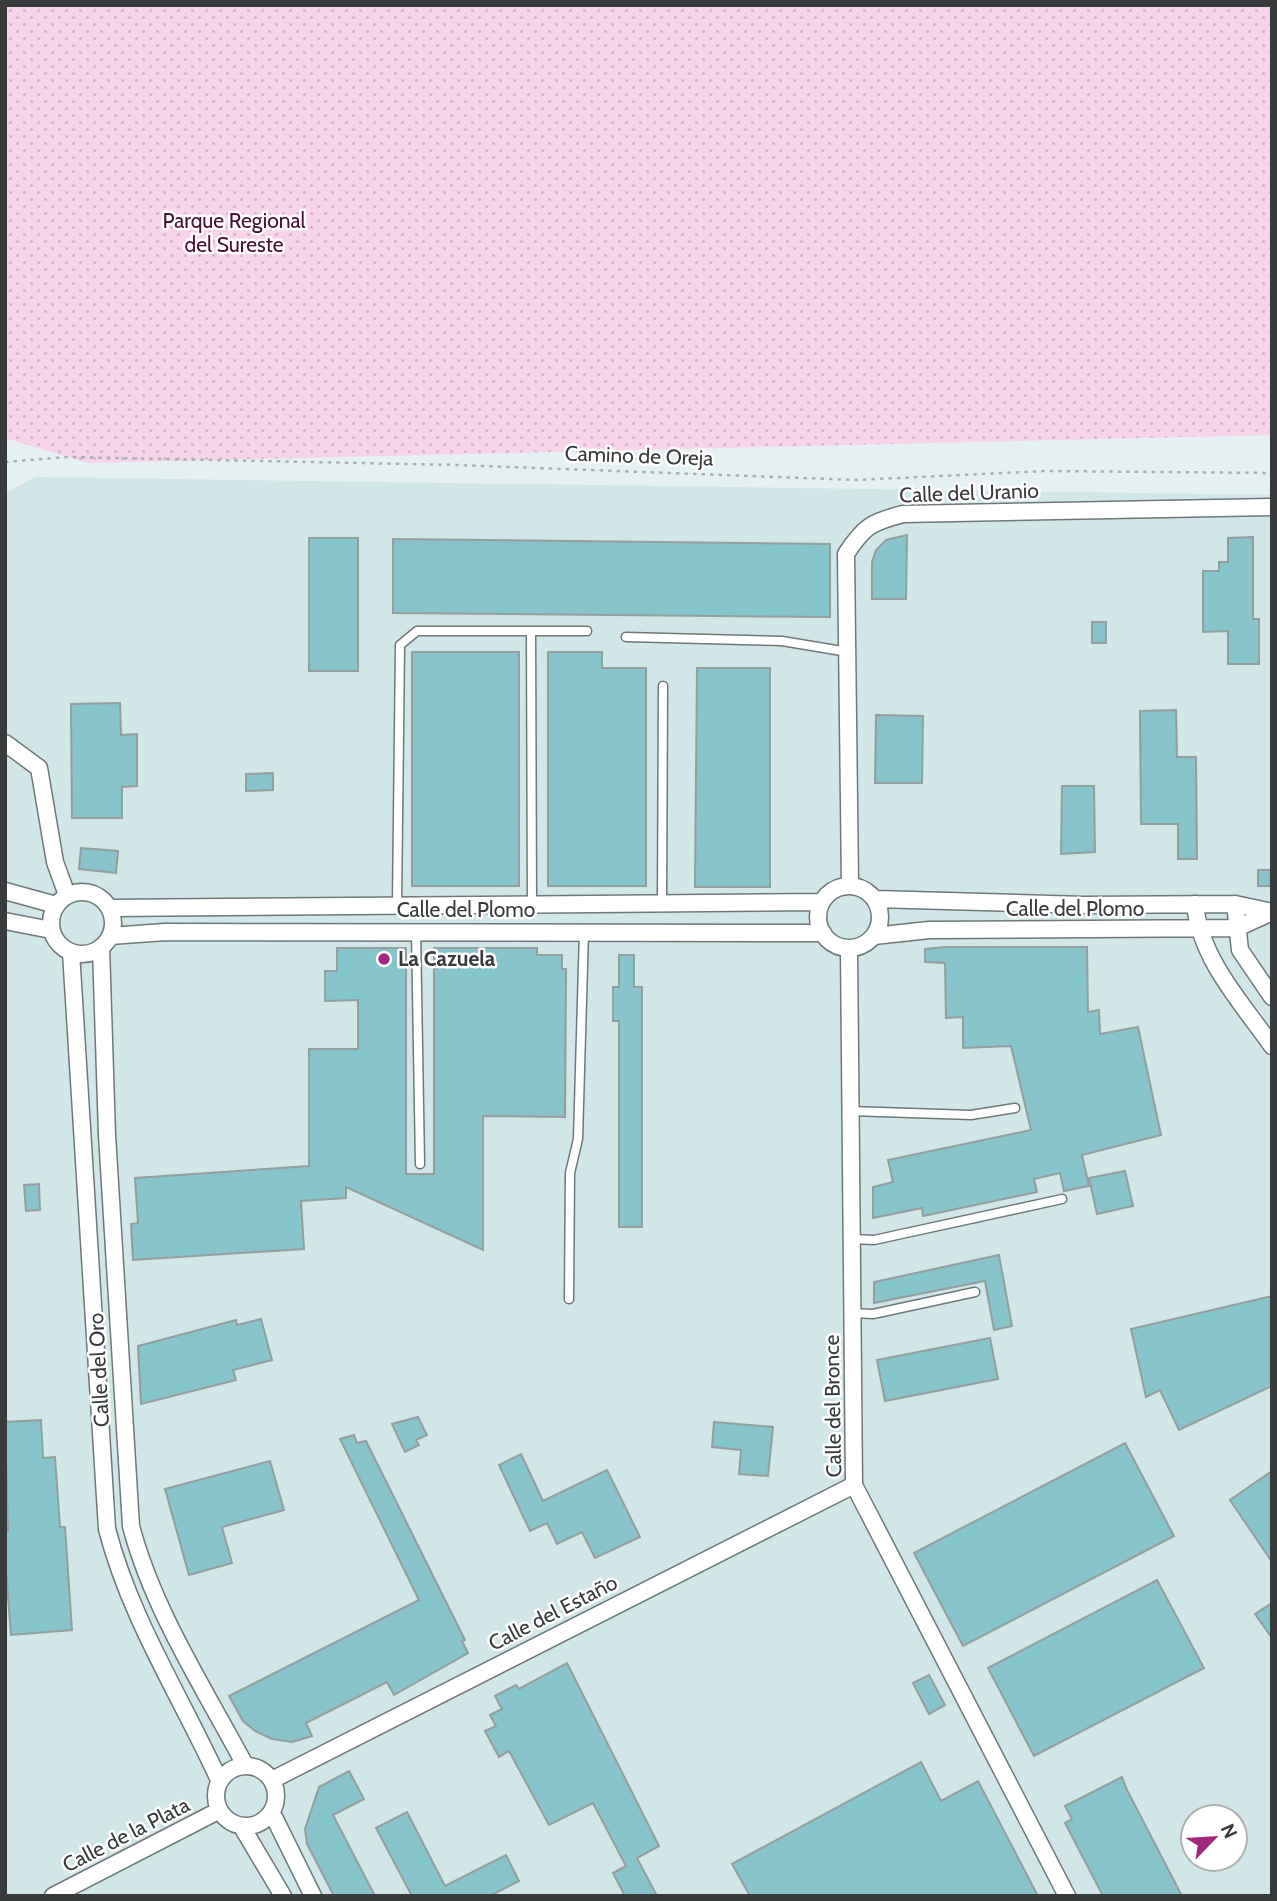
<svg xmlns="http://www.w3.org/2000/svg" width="1277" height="1901" viewBox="0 0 1277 1901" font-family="Cabin,sans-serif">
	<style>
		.built { fill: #d1e6e7; fill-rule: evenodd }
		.grass { fill: url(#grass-dots) }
		.building { fill: #85c5cb; stroke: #949e9f; stroke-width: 2 }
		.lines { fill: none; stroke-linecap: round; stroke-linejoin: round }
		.service-casing { stroke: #6e7879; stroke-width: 11 }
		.minor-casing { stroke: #6e7879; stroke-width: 19 }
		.path { stroke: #a7b0b1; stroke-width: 2.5; stroke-dasharray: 3.5 5; stroke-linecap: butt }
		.service { stroke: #fff; stroke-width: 8 }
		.minor { stroke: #fff; stroke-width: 16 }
		.poi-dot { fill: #a2287f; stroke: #fff; stroke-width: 2.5 }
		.labels { text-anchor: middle; stroke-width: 5; stroke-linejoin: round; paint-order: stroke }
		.park-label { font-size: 21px; fill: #471037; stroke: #fff }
		.street-label { font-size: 21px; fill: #373b3c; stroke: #fff }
		.poi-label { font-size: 21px; font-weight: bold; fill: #373b3c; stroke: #fff; text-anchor: start }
	</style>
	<defs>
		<pattern id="grass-dots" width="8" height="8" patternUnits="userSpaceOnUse" patternTransform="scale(1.75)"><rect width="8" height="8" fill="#f8d3e9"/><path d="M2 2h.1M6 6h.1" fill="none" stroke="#d5b6c9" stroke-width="1.8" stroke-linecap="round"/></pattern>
	</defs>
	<rect width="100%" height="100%" fill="#e5f1f2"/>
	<path class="built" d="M36 477 1272 495V1896H5V493ZM1193 1817H1235V1859H1193Z"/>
	<path class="grass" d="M5 5H1272V435L88 463 5 438Z"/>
	<path class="building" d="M907 535 906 599H872V562L876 550 886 540Z
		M1253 537V619H1259V664H1228V631L1203 632V571H1219V562H1228V538Z
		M309 538H358V671H309Z
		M393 539 830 544V617L393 613Z
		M1092 622H1106V643H1092Z
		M412 652H519V886H412Z
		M548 652H602V668H646V886H548Z
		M697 668H770V887H695Z
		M120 703 121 735 137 734V786L122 787V818H72L71 704Z
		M1176 710 1177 757H1196L1197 859H1178V824H1141L1140 711Z
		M876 715 923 716 922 783H875Z
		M273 773V790L246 791V774Z
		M1062 786H1094L1095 852 1061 854Z
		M81 848 118 851 116 873 79 869Z
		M1258 870H1272V886H1258Z
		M945 947H1087L1088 1012 1099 1010 1100 1034 1138 1027 1161 1135 1082 1155 1089 1186 1064 1191 1060 1173 1034 1179 1037 1192 923 1216 922 1208 873 1218V1187L893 1182 888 1160 1031 1130 1011 1046 963 1048V1017L946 1018 945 963 925 962V949Z
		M337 948H406V1174H434V948H537V955H562V969H566L565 1117 483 1116V1250L346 1187V1198L301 1201 304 1249 133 1260 131 1224 138 1223 135 1178 309 1166V1049H358V1000L325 1001V971H337Z
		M619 955H634V987H642V1227H619V1021H613V987H619Z
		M1125 1171 1133 1206 1097 1214 1089 1178Z
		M39 1184 40 1210 26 1211 24 1185Z
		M999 1255 1012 1326 994 1330 985 1281 874 1303V1282Z
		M1272 1296V1386L1179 1430 1160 1390 1146 1397 1131 1329Z
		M261 1319 272 1360 233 1370 236 1380 141 1404 138 1346 236 1320 237 1325Z
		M990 1338 998 1379 885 1401 877 1360Z
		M418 1417 427 1435 416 1440 419 1445 405 1452 392 1424Z
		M41 1420 43 1458 55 1457 60 1527H65L72 1630 11 1635 5 1558V1531H8L5 1422Z
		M714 1422 773 1427 768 1476 739 1474 741 1450 712 1447Z
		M354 1435 357 1443 366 1441 465 1640 462 1641 468 1653 394 1695 387 1682 306 1723 312 1736 292 1742 272 1739 255 1731 243 1721 229 1696 419 1600 340 1439Z
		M1125 1443 1174 1536 963 1646 914 1553Z
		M521 1454 543 1501 607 1470 640 1537 595 1558 582 1532 557 1544 547 1523 530 1531 499 1465Z
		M270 1461 284 1510 222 1527 232 1563 189 1575 165 1489Z
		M1272 1471V1562L1230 1500Z
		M1157 1580 1204 1668 1034 1756 988 1668Z
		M1272 1603V1638L1255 1614Z
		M567 1663 659 1846 637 1858 657 1896H625L613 1873 626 1866 593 1803 549 1825 509 1751 499 1757 485 1731 496 1726 490 1715 502 1709 495 1696 516 1685 519 1689Z
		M929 1675 945 1705 929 1714 913 1683Z
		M921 1762 941 1801 978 1781 1038 1896H750L732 1864Z
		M349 1771 364 1799 333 1815 375 1896H334L307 1844 305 1829 319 1787Z
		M1122 1777 1127 1790 1182 1896H1103L1065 1823 1072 1819 1065 1806Z
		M407 1812 445 1886 506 1855 519 1881 490 1896H412L376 1828Z"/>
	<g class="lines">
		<defs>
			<path id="service" d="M531 632 532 904
				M626 637 782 641 848 652
				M662 903 663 686
				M397 905 400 645 417 631H587
				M416 931 420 1164
				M850 1111 971 1115 1015 1108
				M851 1239 874 1240 1062 1199
				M569 1299 570 1173 578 1139 584 931
				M852 1313 873 1314 975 1292"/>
			<path id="minor" d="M5 743 39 768 55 862 67 895
				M850 885 846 554C864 526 872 522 903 514L1272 507
				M818 917a31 31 0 1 1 62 0a31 31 0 1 1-62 0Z
				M5 891 56 905
				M51 923a31 31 0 1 1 62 0a31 31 0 1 1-62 0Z
				M875 899 1084 905 1235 904 1272 912
				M1195 904C1200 959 1242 1003 1272 1046
				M1235 904 1240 950 1272 997
				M109 908 822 902
				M5 921 51 930
				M110 936 165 932 823 933
				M874 936 929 930 1237 928 1272 912
				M101 947 107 1135 131 1526C153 1610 204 1688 245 1765
				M849 948 854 1485 1067 1896
				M71 952 107 1529C130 1618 181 1697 219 1780
				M216 1796a30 30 0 1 1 60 0a30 30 0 1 1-60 0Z
				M272 1780 854 1485
				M272 1813 313 1896
				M242 1827 283 1896
				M53 1896 218 1811"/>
		</defs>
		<use href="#service" class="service-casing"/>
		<use href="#minor" class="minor-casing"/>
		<path class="path" d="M5 462 67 457 457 465 856 480 1045 471 1272 473"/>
		<use href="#service" class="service"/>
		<use href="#minor" class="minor"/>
	</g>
	<circle class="poi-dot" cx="384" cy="959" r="7"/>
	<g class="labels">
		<g class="park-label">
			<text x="234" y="228">Parque Regional<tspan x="234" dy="24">del Sureste</tspan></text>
		</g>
		<g class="street-label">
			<text transform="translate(639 456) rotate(2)" y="7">Camino de Oreja</text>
			<text transform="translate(969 493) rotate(-2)" y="7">Calle del Uranio</text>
			<text x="1075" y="916">Calle del Plomo</text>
			<text x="466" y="917">Calle del Plomo</text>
			<text transform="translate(99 1370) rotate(-93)" y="7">Calle del Oro</text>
			<text transform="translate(833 1406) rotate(-91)" y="7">Calle del Bronce</text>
			<text transform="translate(553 1613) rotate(-27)" y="7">Calle del Estaño</text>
			<text transform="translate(126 1835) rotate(-27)" y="7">Calle de la Plata</text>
		</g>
		<g class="poi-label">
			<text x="398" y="966">La Cazuela</text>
		</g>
	</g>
	<rect width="1277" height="1901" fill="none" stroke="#373b3c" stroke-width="14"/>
	<g transform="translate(1214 1838) rotate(65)"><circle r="33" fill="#ffffff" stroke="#afb1b1" stroke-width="2"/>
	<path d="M0-5L12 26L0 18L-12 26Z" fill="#a2287f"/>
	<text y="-10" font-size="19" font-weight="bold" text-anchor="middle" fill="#373b3c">N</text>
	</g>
</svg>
